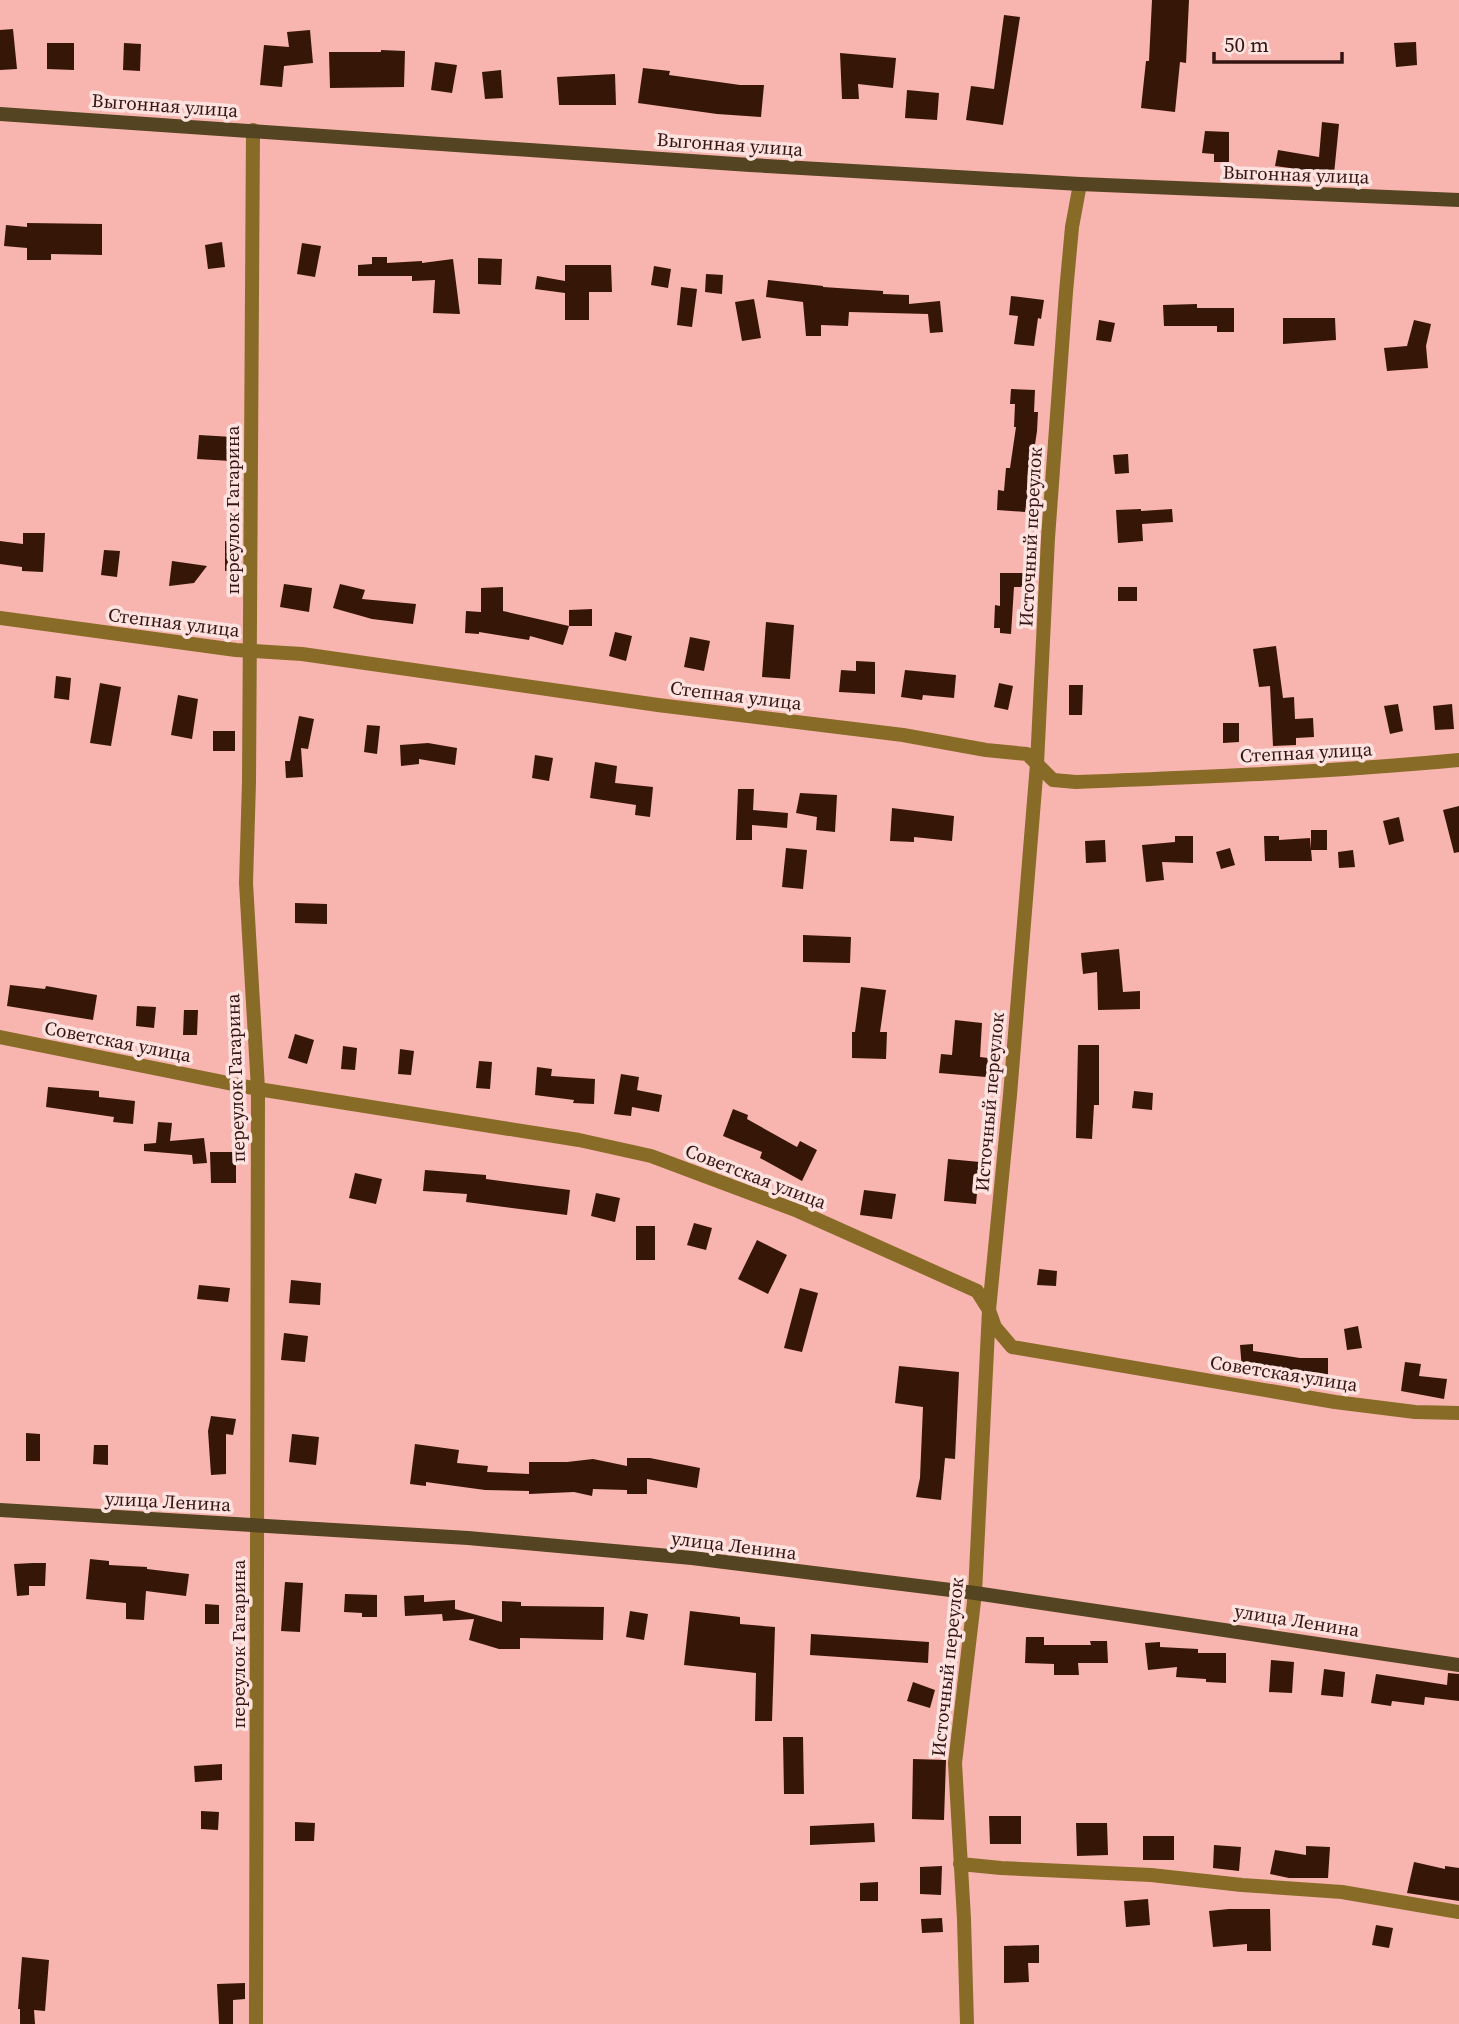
<svg xmlns="http://www.w3.org/2000/svg" width="1459" height="2024" viewBox="0 0 1459 2024" font-family="'Source Serif 4',serif">
	<style>
		.building { fill: #361606 }
		.lines { fill: none; stroke-linecap: round; stroke-linejoin: round }
		.street { stroke: #886b27; stroke-width: 14 }
		.secondary { stroke: #544421; stroke-width: 14 }
		.labels { text-anchor: middle; stroke-width: 7; stroke-linejoin: round; paint-order: stroke }
		.street-label { font-size: 19px; fill: #331412; stroke: #fde2df }
	</style>
	<rect width="100%" height="100%" fill="#f8b4ae"/>
	<path class="building" d="M1152 0H1189L1186 63 1180 62 1175 112 1141 108 1146 61H1149Z
		M1004 15 1020 17 1003 125 966 120 971 86 994 89Z
		M13 29 17 69 0 70V30Z
		M310 30 313 63 284 66 282 87 260 85 264 45 289 47 287 32Z
		M1416 42 1417 65 1396 67 1394 43Z
		M47 43H74V70L47 69Z
		M124 43 141 44 140 71 123 70Z
		M381 50 405 51 404 87 330 88 329 52H381Z
		M840 53 896 58 893 88 858 84 859 99H842Z
		M435 62 457 65 452 93 431 90Z
		M643 68 670 71 669 75 740 85H764L761 117 717 114 638 103Z
		M501 70 503 98 485 99 482 72Z
		M615 74 616 105H559L557 77Z
		M907 90 939 93 937 120 905 118Z
		M1322 122 1339 124 1334 174 1275 166 1278 150 1319 157Z
		M1205 131 1229 132V162H1214V154L1202 153Z
		M27 223 102 224V255L51 254V260H27V248L4 246 6 225 27 227Z
		M222 242 225 267 208 269 205 245Z
		M302 243 321 246 315 277 297 274Z
		M372 257H387V263L422 261V263L453 259 460 314 433 313 435 280 412 281V276H358V265L372 264Z
		M478 258 502 259 501 285 478 284Z
		M565 265H611L612 292H589V320H565V293L535 289 537 276 565 281Z
		M654 266 671 269 668 288 651 285Z
		M706 274 723 275 722 294 705 292Z
		M768 280 823 286V287L883 291V294L909 295V304L940 301 943 332 930 333 928 314 849 312 848 326 821 325V336H806L803 302 766 297Z
		M681 287 697 289 692 327 677 325Z
		M1011 296 1044 300 1041 319 1038 318 1034 346 1014 344 1018 316 1009 315Z
		M754 299 761 338 742 341 735 302Z
		M1197 304V308H1234V332H1217V326H1164L1163 305Z
		M1283 318H1335L1336 340 1283 344Z
		M1099 320 1115 323 1111 342 1096 340Z
		M1414 320 1431 324 1426 346 1428 368 1387 371 1384 348 1407 346Z
		M1011 389 1035 390 1034 412H1038L1037 431 1025 512 997 510 998 490 1004 491 1006 468H1010L1016 427H1014L1015 404H1010Z
		M199 435 233 437 231 461 197 459Z
		M1128 454 1129 473 1115 474 1113 455Z
		M1141 509V511L1172 509 1173 522 1142 524 1143 541 1118 543 1116 510Z
		M23 533H45L43 572 22 571V567L0 564V541L23 544Z
		M225 541 238 542V571H225Z
		M104 550 120 551 117 577 101 575Z
		M172 561 207 566 194 583 169 586Z
		M1000 573H1023V587H1014L1011 634 1000 633V628H994L995 605 1000 606Z
		M284 584 312 588 309 612 280 607Z
		M340 584 365 590 362 599 416 604 413 624 372 619 333 608Z
		M503 587V611L569 626 563 645 530 636 529 640 479 632V634L465 633 466 611 481 612V588Z
		M1118 587H1137V601H1118Z
		M592 609V626H569V610Z
		M766 622 794 625 790 679 762 677Z
		M615 632 632 636 626 661 609 656Z
		M690 637 710 641 704 671 684 667Z
		M1276 646 1283 698 1294 697 1295 719 1313 718 1314 737 1296 738V745L1273 746 1270 686 1259 687 1253 649Z
		M856 661 875 662V694L839 692 841 670 856 671Z
		M905 670 956 675 954 698 923 695 922 700 901 697Z
		M56 676 71 678 69 700 54 698Z
		M100 683 121 687 111 746 90 743Z
		M999 683 1013 686 1008 710 994 707Z
		M1069 685H1083L1082 715H1069Z
		M178 695 198 699 192 739 171 735Z
		M1398 704 1403 731 1390 734 1384 706Z
		M1452 704 1454 729 1435 730 1433 706Z
		M299 716 314 719 308 749 301 748 303 777 286 778 285 761H290Z
		M1223 723H1239V742L1223 743Z
		M367 725 380 726 377 754 364 752Z
		M213 731H235V751H213Z
		M428 743 457 748 455 765 419 759V764L401 766 400 745Z
		M535 755 553 758 549 781 532 778Z
		M595 762 617 766 615 783 653 787 650 817 635 815 636 805 590 798Z
		M738 789H754L753 810 788 813 787 828 752 825V840H736Z
		M800 793 837 795 835 832 816 830 817 817 796 813Z
		M1459 806V852L1454 853 1443 810Z
		M892 808 954 816 952 841 914 837V842L890 841Z
		M1399 817 1404 841 1389 845 1383 821Z
		M1311 830H1327V850H1311Z
		M1175 836H1193V863L1162 862 1164 880 1146 882 1142 845 1175 842Z
		M1264 836H1279V840L1310 838 1312 861H1265Z
		M1105 840 1106 862 1086 863 1085 841Z
		M786 848 807 850 803 889 782 887Z
		M1230 848 1235 865 1221 869 1216 852Z
		M1353 850 1355 867 1339 868 1338 852Z
		M295 903 327 904V924L295 923Z
		M803 935 851 937 850 963 803 962Z
		M1119 949 1123 992 1140 991V1009L1098 1010 1097 972 1083 974 1081 953Z
		M10 985 45 989 46 986 97 995 93 1020 7 1006Z
		M861 987 886 990 880 1032H887L886 1059 852 1058V1032H855Z
		M137 1006 156 1007 154 1028 136 1026Z
		M184 1010H198L197 1035H183Z
		M955 1020 982 1023 980 1057 988 1058 986 1077 939 1073 941 1054 952 1055Z
		M295 1034 314 1040 307 1064 288 1058Z
		M1078 1045H1099V1105H1094L1092 1139 1076 1138Z
		M343 1046 357 1048 355 1070 341 1069Z
		M400 1049 414 1051 411 1075 398 1074Z
		M479 1061 492 1062 490 1089 476 1088Z
		M537 1067 552 1069 551 1076 595 1079 594 1104 573 1103 574 1100 535 1095Z
		M621 1074 639 1077 637 1090 662 1095 659 1112 632 1107 631 1116 614 1114Z
		M48 1087 99 1091V1097L135 1101 133 1124 113 1122 114 1117 46 1107Z
		M1134 1091 1153 1093 1152 1110 1132 1108Z
		M733 1109 748 1115 747 1119 797 1147 800 1141 817 1150 802 1181 760 1158 762 1152 723 1136Z
		M158 1122 172 1123 170 1141 204 1138 207 1163 193 1164 192 1155 144 1151V1144L156 1143Z
		M210 1152H236V1183H211Z
		M948 1159 980 1162 976 1204 944 1201Z
		M425 1170 486 1175V1179L570 1190 567 1215 466 1202 467 1194 423 1191Z
		M355 1173 382 1179 376 1204 349 1198Z
		M864 1190 896 1194 892 1219 860 1215Z
		M596 1193 620 1198 615 1222 591 1216Z
		M694 1223 712 1228 706 1250 687 1245Z
		M636 1226H655V1260H636Z
		M757 1240 787 1255 768 1294 738 1279Z
		M1039 1269 1057 1271 1056 1286 1037 1285Z
		M291 1280 321 1283 320 1305 289 1303Z
		M199 1285 230 1288 228 1302 197 1299Z
		M800 1288 818 1293 802 1352 784 1348Z
		M1358 1326 1362 1348 1347 1350 1344 1329Z
		M284 1333 308 1336 305 1362 281 1360Z
		M1253 1344V1351L1300 1358H1328V1381H1307L1270 1375 1271 1368 1242 1370 1240 1345Z
		M1405 1362 1421 1364 1419 1376 1447 1379 1444 1399 1401 1391Z
		M899 1366 959 1372 955 1459 945 1458 941 1500 916 1497 920 1478 923 1407 895 1403Z
		M211 1416 236 1419 233 1435 226 1434V1474L211 1475 208 1431Z
		M26 1433 40 1434V1461H26Z
		M292 1434 319 1437 316 1465 289 1462Z
		M415 1444 459 1450 457 1463 488 1466 487 1472 529 1474V1462H567L593 1459 627 1466V1458H650L700 1468 697 1488 647 1479V1494H627V1490L593 1489 592 1496 574 1492 529 1494V1491L485 1490 426 1482V1486L410 1484Z
		M94 1445H108V1465L93 1464Z
		M90 1559 109 1561V1565L147 1567V1569L189 1574 186 1596 146 1591 144 1620 126 1619V1603L86 1599Z
		M33 1563H46L45 1586H29V1595L17 1596 14 1564Z
		M285 1582 303 1583 300 1632 281 1631Z
		M345 1594 377 1595V1617H362V1613L344 1612Z
		M424 1595V1602L455 1600V1609L502 1622V1601L521 1602V1606L604 1607 603 1640 520 1638V1649H499L469 1640 474 1619 443 1621 442 1614 405 1616 404 1596Z
		M205 1604 219 1605V1624H205Z
		M630 1611 648 1614 644 1640 626 1637Z
		M690 1611 740 1617V1624L775 1627 772 1721H755L756 1673 684 1665Z
		M811 1634 929 1642 928 1663 810 1655Z
		M1026 1637H1044V1645H1091L1090 1641H1107L1108 1663H1078L1079 1675H1054V1664L1025 1663Z
		M1160 1642V1647L1198 1649V1653H1226V1683L1206 1682V1679L1176 1677 1177 1667 1148 1670 1145 1643Z
		M1271 1660 1294 1662 1292 1693 1269 1692Z
		M1324 1669 1345 1672 1343 1697 1321 1695Z
		M1448 1673 1459 1674V1701L1425 1697 1424 1705 1392 1701 1391 1706 1371 1703 1376 1674 1447 1685Z
		M913 1682 935 1690 930 1708 907 1701Z
		M783 1737H803L804 1794H784Z
		M913 1759 946 1760 944 1820 912 1819Z
		M222 1764V1780L195 1782 194 1766Z
		M201 1811 219 1812 218 1830 201 1829Z
		M989 1816H1021V1844H990Z
		M295 1822 315 1823 314 1841H295Z
		M874 1823 875 1842 810 1845V1826Z
		M1076 1823H1107L1108 1855 1077 1856Z
		M1143 1836H1174V1860H1143Z
		M1214 1845 1241 1847 1239 1871 1213 1868Z
		M1306 1846 1330 1847 1328 1878H1289L1270 1874 1275 1850 1306 1855Z
		M1414 1862 1445 1869V1866L1459 1868V1901L1407 1893Z
		M942 1866 941 1895 920 1894V1867Z
		M878 1882V1901H860V1883Z
		M1148 1899 1150 1925 1126 1927 1124 1901Z
		M1229 1909H1270L1271 1951H1247V1944L1213 1947 1209 1911Z
		M942 1918 943 1932 922 1933 921 1919Z
		M1376 1925 1393 1928 1389 1948 1372 1945Z
		M1039 1945V1963H1028L1029 1982 1004 1983V1946Z
		M22 1957 49 1960 45 2011 34 2010 35 2024H20V2009H18Z
		M245 1983V1999L233 2000V2024H219L217 1984Z"/>
	<g class="lines">
		<path class="street" d="M253 130 249 782 246 883 258 1089 256 2024
			M0 618 236 650 302 654 658 705 903 735 986 750 1027 754 1053 780 1076 782C1204 777 1332 772 1459 760
			M0 1037 258 1089 579 1140 651 1156 798 1211 977 1291 989 1310 995 1327 1012 1347 1335 1402 1415 1412 1459 1413
			M960 1864 1001 1868 1151 1875 1242 1885 1342 1892 1459 1912
			M967 2024 964 1919 955 1763 975 1593 989 1310 1010 1095 1037 764 1048 538 1066 292 1072 227 1080 184"/>
		<path class="secondary" d="M0 114 750 165 1080 184 1459 200
			M0 1510 468 1538 692 1558 975 1593 1459 1665"/>
	</g>
	<g class="labels">
		<g class="street-label">
			<text transform="translate(165 105) rotate(4)" y="7">Выгонная улица</text>
			<text transform="translate(730 144) rotate(4)" y="7">Выгонная улица</text>
			<text transform="translate(1296 174) rotate(2)" y="7">Выгонная улица</text>
			<text transform="translate(232 510) rotate(-90)" y="7">переулок Гагарина</text>
			<text transform="translate(1030 537) rotate(-87)" y="7">Источный переулок</text>
			<text transform="translate(174 622) rotate(7)" y="7">Степная улица</text>
			<text transform="translate(736 695) rotate(7)" y="7">Степная улица</text>
			<text transform="translate(1306 752) rotate(-3)" y="7">Степная улица</text>
			<text transform="translate(118 1041) rotate(11)" y="7">Советская улица</text>
			<text transform="translate(235 1078) rotate(-92)" y="7">переулок Гагарина</text>
			<text transform="translate(989 1102) rotate(-85)" y="7">Источный переулок</text>
			<text transform="translate(756 1176) rotate(21)" y="7">Советская улица</text>
			<text transform="translate(1284 1373) rotate(9)" y="7">Советская улица</text>
			<text transform="translate(168 1501) rotate(3)" y="7">улица Ленина</text>
			<text transform="translate(734 1545) rotate(7)" y="7">улица Ленина</text>
			<text transform="translate(1297 1620) rotate(9)" y="7">улица Ленина</text>
			<text transform="translate(238 1644) rotate(-90)" y="7">переулок Гагарина</text>
			<text transform="translate(947 1667) rotate(-84)" y="7">Источный переулок</text>
		</g>
	</g>
	<path d="M1214 52v10h128v-10" fill="none" stroke="#331412" stroke-width="3.5"/>
	<text x="1224" y="52" font-size="21" fill="#331412" stroke="#fde2df" stroke-width="5" paint-order="stroke">50 m</text>
</svg>
